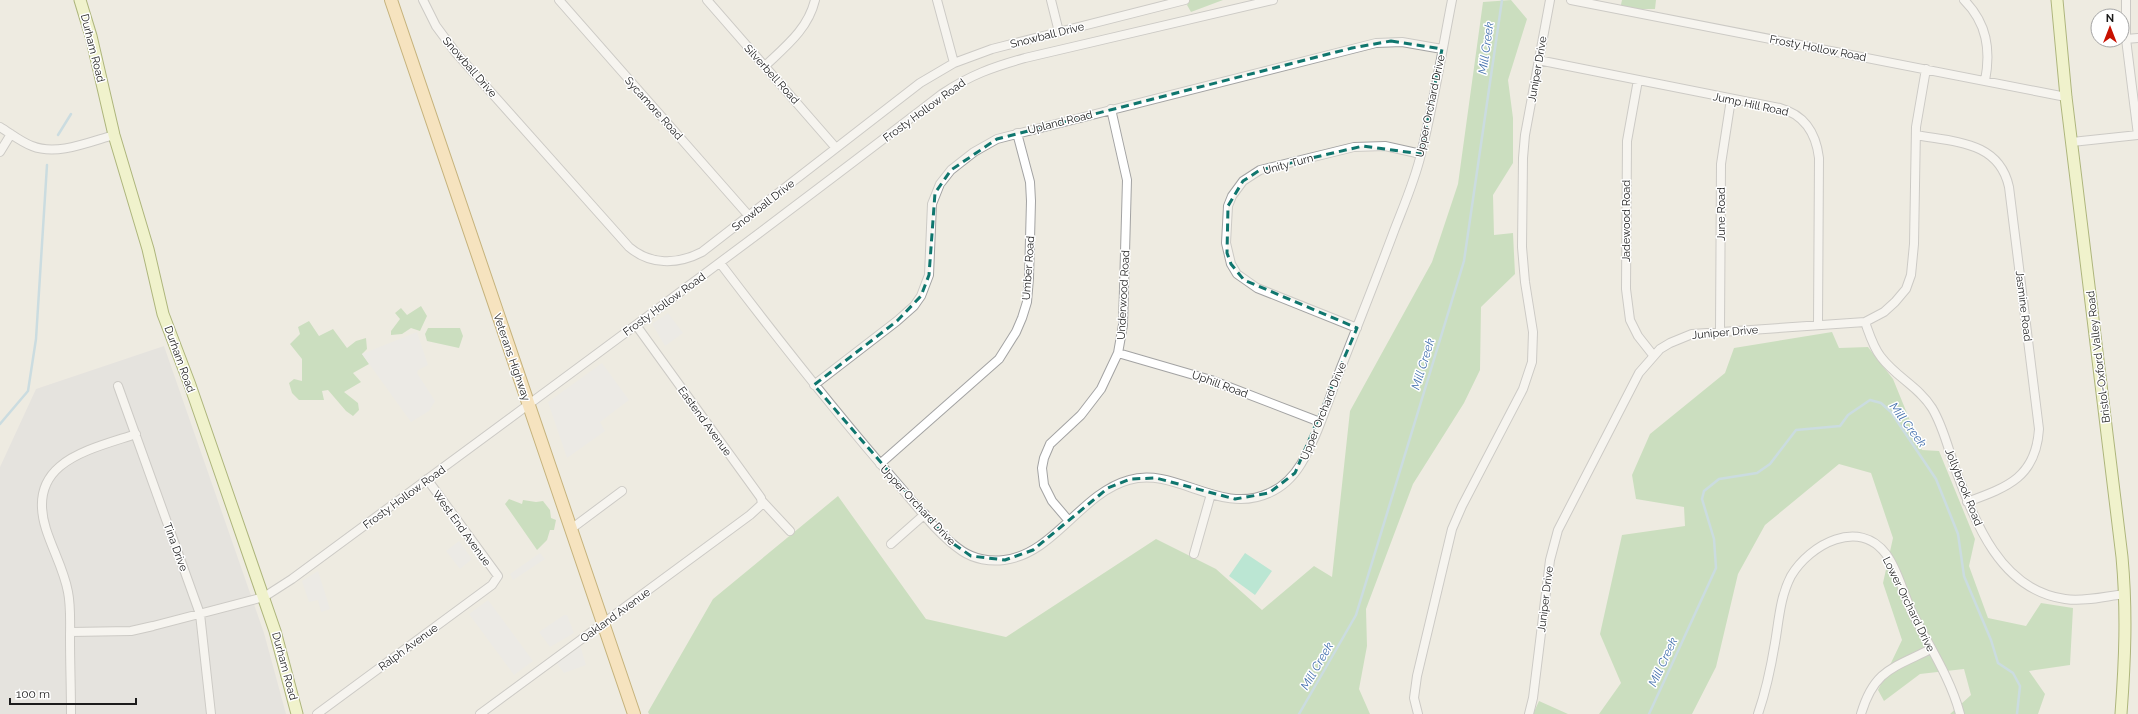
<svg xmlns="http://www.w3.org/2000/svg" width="2138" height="714" viewBox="0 0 2138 714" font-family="Raleway,sans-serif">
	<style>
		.residential { fill: #dad9d9 }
		.forest { fill: #a1cf95 }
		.pitch { fill: #7ce0c1 }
		.parking { fill: #e8e8e8 }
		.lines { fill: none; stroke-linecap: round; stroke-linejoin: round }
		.stream { stroke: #a0cbdd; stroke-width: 2.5 }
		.street-casing { stroke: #a3a3a3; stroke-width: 10 }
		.secondary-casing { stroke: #5f7501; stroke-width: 13 }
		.primary-casing { stroke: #946f00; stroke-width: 14 }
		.street { stroke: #fff; stroke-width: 8 }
		.secondary { stroke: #f2fbb2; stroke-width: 11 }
		.primary { stroke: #fed996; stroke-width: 12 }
		.marked { fill: none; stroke: #0f766e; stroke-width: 3; stroke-dasharray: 8 5; stroke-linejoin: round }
		.labels { text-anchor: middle; stroke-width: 3; stroke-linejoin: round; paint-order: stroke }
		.street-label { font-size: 11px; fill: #1c1c1c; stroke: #fff }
		.water-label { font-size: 12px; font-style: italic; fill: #4672ae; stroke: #fff }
	</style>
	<rect width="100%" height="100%" fill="#eeebe1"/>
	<path class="residential" d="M164 346 264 633 286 714H0V467L36 389Z"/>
	<path class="forest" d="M1190 0H1223L1191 12 1187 5Z
		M1511 0 1527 19 1508 80 1513 118V163L1493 195 1494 235 1513 233 1515 274 1481 307 1480 370 1464 403 1413 484 1366 609 1367 646 1359 689 1370 714H649L648 712 713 599 838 496 926 619 1006 637 1156 539 1216 569 1262 610 1314 566 1332 577 1350 411 1432 262 1458 184 1483 2Z
		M1622 0H1656L1655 9H1620Z
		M421 306 427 316 420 331 411 328 402 334 391 335V331L400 319 395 313 401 308 407 315Z
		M309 321 319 336 333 329 347 348 356 341 366 338 367 349 362 354 369 364 353 373 361 382 344 392 358 403 359 410 353 416 346 411 328 390 322 391 324 400H299L292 393 289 383 294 379 302 381V359L290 344 300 334 298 327Z
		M428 328H460L463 336 459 348 427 341 425 334Z
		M1832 332 1839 348 1868 347 1893 379 1922 450 1939 451 1975 539 1969 566 1988 618 2026 626 2041 603 2073 608 2070 665 2029 671 2045 694 2038 714H1950L1971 695 1964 669 1920 674 1884 701 1878 690 1902 640 1883 583 1893 538 1871 473 1839 464 1765 525 1738 574 1716 667 1692 714H1599L1621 683 1600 634 1622 535 1685 526 1684 507 1636 499 1632 475 1650 434 1725 373 1734 348Z
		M509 499 522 504 523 500 536 502 543 501 550 510 551 518 556 520 554 530H550L547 540 537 550 505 504Z
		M1539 701 1568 714H1533Z"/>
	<path class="pitch" d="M1245 553 1272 571 1255 595 1229 576Z"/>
	<path class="parking" d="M668 313 683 333 665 346 652 324Z
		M417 332 428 365 418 370 417 373 435 401 429 411 411 422 362 354Z
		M602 363 629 400 600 422 605 431 567 458 548 402Z
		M459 541 472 559 460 569 446 551Z
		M540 553 545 559 513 580 510 574Z
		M318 571 330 609 321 612 318 600 309 602 302 581Z
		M488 600 533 661 514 675 469 614Z
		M564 615H567L574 633 550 647 539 632Z
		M580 645 586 665 564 673 556 662Z"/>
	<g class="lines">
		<path class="stream" d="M58 135 71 114
			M0 424 28 391 36 339 47 165
			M1299 714 1356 615 1464 261 1502 0
			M1649 714 1716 568 1714 539 1702 499 1704 491 1719 479 1757 473 1770 464 1796 430 1840 426 1848 415 1870 400 1881 403 1891 412 1936 479 1958 534 1964 576 1991 640 1998 663 2013 673 2020 686 2017 714"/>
		<defs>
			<path id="street" d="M423 0 436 26 456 53 629 247C650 265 677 265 702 252L920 83 954 63 992 49 1185 0
				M559 0 749 216
				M707 0 836 148
				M937 0 954 63
				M1051 0 1059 32
				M1571 0 2066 97
				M1964 0C1987 23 1991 50 1985 81
				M2126 0V39L2138 135
				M2126 39 2138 38
				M1538 60 1780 108C1805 115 1816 133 1819 158L1818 325
				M765 66C786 46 808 29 815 0
				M1638 80 1627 141 1626 289 1630 320 1638 336 1653 355
				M0 127C10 133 21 142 32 146 57 156 89 142 114 135
				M1916 135C1954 142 1999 141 2009 187L2039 429C2036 477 2008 487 1967 502
				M2072 142 2138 135
				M0 152 11 134
				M720 263C777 338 835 412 897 483 917 506 937 534 962 551 974 559 990 562 1004 560 1054 554 1081 493 1129 480 1175 466 1220 516 1269 493 1283 487 1293 477 1301 464 1320 432 1330 394 1344 360 1361 317 1378 274 1394 231 1404 205 1415 180 1421 154 1434 103 1442 51 1452 0
				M1865 322C1869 333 1873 347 1881 357 1896 377 1919 387 1932 408 1943 426 1948 448 1955 468 1975 522 2000 590 2065 599 2085 602 2106 596 2125 594
				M1357 328 1257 288 1237 274 1231 264 1226 243 1228 206 1232 196 1243 181 1260 170 1354 147 1385 146 1421 154
				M1720 331 1721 164 1731 99
				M1118 353 1211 380 1320 422
				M814 385 897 321 914 306 921 296 929 275 932 204 940 184 951 170 974 152 997 139 1376 43 1402 42 1442 49
				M118 386 200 614 211 714
				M880 464 999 359 1016 332 1022 318 1027 302 1029 278 1031 201 1030 182 1017 133
				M762 501 790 531
				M1069 521 1052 501 1044 485 1042 468 1044 458 1050 444 1081 415 1101 389 1118 353 1123 325 1127 180 1111 109
				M571 529 622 491
				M891 544 925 514
				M1194 554 1211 494
				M70 632 131 631 153 626 264 597 292 579C510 418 728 259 942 94 970 75 993 67 1025 58L1273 0
				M71 714C71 689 70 663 70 638 70 623 71 607 68 592 64 570 53 551 46 529 25 462 88 450 136 434
				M317 714 492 585 498 576 427 479
				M480 714 750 515 762 504 761 498 636 325
				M1418 714 1414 698 1417 676 1452 529 1462 506 1523 389 1532 362 1533 332 1525 282 1522 247 1523 158 1525 135 1550 0
				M1529 714 1533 698 1550 560 1558 530 1639 373 1660 349 1670 343 1692 334 1865 322 1884 312 1895 302 1906 289 1911 275 1914 244 1916 127 1926 69
				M1758 714C1766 691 1771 667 1775 643 1779 620 1780 597 1791 576 1810 544 1859 518 1886 554 1899 571 1904 598 1915 618 1931 649 1951 680 1960 714
				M1861 714C1874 670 1893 668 1931 649"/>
			<path id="secondary" d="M80 0 91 36 114 135 148 249 163 314 190 385 275 631 297 714
				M2057 0 2066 97 2122 557C2127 612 2125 660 2121 714"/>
			<path id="primary" d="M391 0 634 714"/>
		</defs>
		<use href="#street" class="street-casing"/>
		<use href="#secondary" class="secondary-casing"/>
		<use href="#primary" class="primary-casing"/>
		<use href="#street" class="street"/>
		<use href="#secondary" class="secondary"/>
		<use href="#primary" class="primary"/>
	</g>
	<path d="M0 0H2138V714H0ZM1391 41 1442 49 1421 154 1363 146 1260 170 1243 181 1228 206 1227 253 1231 264 1244 280 1357 328 1295 473 1269 493 1235 499 1156 478 1130 479 1108 488 1033 550 1005 560 971 556 948 540 814 385 897 321 921 296 929 275 935 193 951 170 997 139 1352 48Z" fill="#eeebe1" fill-opacity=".55" fill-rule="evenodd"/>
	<path class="marked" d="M1391 41 1442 49 1421 154 1363 146 1260 170 1243 181 1228 206 1227 253 1231 264 1244 280 1357 328 1295 473 1269 493 1235 499 1156 478 1130 479 1108 488 1033 550 1005 560 971 556 948 540 814 385 897 321 921 296 929 275 935 193 951 170 997 139 1352 48Z"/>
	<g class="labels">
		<g class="street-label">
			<text transform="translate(1047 35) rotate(-14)" y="4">Snowball Drive</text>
			<text transform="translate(93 48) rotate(76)" y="4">Durham Road</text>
			<text transform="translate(1818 48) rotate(11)" y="4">Frosty Hollow Road</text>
			<text transform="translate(470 67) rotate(49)" y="4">Snowball Drive</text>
			<text transform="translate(1537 69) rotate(-80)" y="4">Juniper Drive</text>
			<text transform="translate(772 74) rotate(48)" y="4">Silverbell Road</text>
			<text transform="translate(1751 104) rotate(12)" y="4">Jump Hill Road</text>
			<text transform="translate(1430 106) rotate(-78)" y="4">Upper Orchard Drive</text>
			<text transform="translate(654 108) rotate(48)" y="4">Sycamore Road</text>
			<text transform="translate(924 110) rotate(-36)" y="4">Frosty Hollow Road</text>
			<text transform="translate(1060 122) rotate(-14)" y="4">Upland Road</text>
			<text transform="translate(1288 164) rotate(-15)" y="4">Unity Turn</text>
			<text transform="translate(763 205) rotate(-38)" y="4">Snowball Drive</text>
			<text transform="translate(1721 214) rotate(-90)" y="4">June Road</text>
			<text transform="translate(1626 221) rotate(-90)" y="4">Jadewood Road</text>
			<text transform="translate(1028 268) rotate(-86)" y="4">Umber Road</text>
			<text transform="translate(1123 295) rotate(-87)" y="4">Underwood Road</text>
			<text transform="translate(664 304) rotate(-36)" y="4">Frosty Hollow Road</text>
			<text transform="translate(2024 306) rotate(83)" y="4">Jasmine Road</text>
			<text transform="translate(1725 332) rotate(-5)" y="4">Juniper Drive</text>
			<text transform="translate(512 357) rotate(71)" y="4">Veterans Highway</text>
			<text transform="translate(2098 357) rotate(-97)" y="4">Bristol-Oxford Valley Road</text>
			<text transform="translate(180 359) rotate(70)" y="4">Durham Road</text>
			<text transform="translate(1220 384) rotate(20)" y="4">Uphill Road</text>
			<text transform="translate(1323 411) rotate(-68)" y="4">Upper Orchard Drive</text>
			<text transform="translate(705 421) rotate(54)" y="4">Eastend Avenue</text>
			<text transform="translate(1964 487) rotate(68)" y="4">Jollybrook Road</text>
			<text transform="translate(404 497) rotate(-36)" y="4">Frosty Hollow Road</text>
			<text transform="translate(918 505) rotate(47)" y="4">Upper Orchard Drive</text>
			<text transform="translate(462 528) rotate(54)" y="4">West End Avenue</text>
			<text transform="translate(176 547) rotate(70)" y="4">Tina Drive</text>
			<text transform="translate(1545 599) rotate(-83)" y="4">Juniper Drive</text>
			<text transform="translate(1909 604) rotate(64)" y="4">Lower Orchard Drive</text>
			<text transform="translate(615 615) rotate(-36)" y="4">Oakland Avenue</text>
			<text transform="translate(408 647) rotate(-36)" y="4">Ralph Avenue</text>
			<text transform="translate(285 666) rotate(75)" y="4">Durham Road</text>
		</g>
		<g class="water-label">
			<text transform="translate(1486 48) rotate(-82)" y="4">Mill Creek</text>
			<text transform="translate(1423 364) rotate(-73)" y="4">Mill Creek</text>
			<text transform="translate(1908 425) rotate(53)" y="4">Mill Creek</text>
			<text transform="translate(1663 662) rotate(-65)" y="4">Mill Creek</text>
			<text transform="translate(1317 666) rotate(-60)" y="4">Mill Creek</text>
		</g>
	</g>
	<g transform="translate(2110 28)"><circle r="19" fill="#ffffff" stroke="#a4a4a4"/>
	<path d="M0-3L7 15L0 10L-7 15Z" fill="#c81000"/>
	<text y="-6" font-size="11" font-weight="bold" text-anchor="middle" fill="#1c1c1c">N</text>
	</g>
	<path d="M10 698v6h126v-6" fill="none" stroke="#1c1c1c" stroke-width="2"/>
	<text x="16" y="698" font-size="12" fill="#1c1c1c" stroke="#ffffff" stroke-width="3" paint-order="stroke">100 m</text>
</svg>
